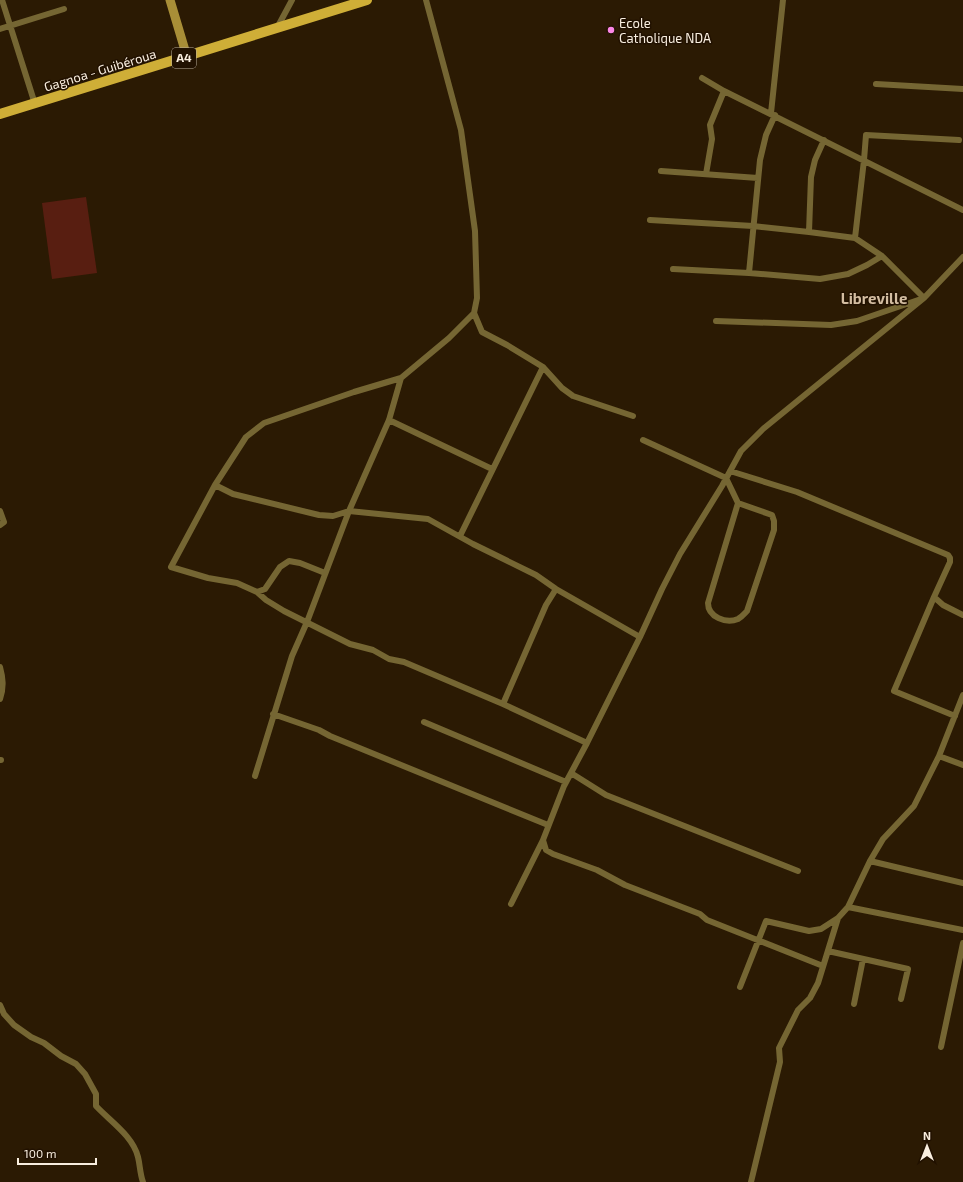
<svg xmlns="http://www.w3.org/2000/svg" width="963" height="1182" viewBox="0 0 963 1182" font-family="'Exo 2',sans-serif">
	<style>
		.green { fill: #581e11 }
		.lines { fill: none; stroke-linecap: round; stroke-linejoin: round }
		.street { stroke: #756633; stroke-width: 6 }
		.secondary { stroke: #a88e37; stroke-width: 9 }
		.primary { stroke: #cfae37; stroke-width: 10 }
		.poi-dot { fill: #fb87e6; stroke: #211100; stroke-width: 1.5 }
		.labels { text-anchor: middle; stroke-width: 3; stroke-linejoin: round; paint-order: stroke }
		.shield { fill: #211100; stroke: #b8ac9c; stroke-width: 1 }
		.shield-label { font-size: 12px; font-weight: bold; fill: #f9eedf }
		.poi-label { font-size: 13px; fill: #f9eedf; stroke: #211100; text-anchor: start }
		.street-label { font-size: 13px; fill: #f9eedf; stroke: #211100 }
		.quarter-label { font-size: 15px; font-weight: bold; fill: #d3bda1; stroke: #211100 }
	</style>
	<rect width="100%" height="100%" fill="#2b1a03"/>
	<path class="green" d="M86 197 97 273 52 279 42 203Z"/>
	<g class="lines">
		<path class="street" d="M2 0 35 104
			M277 28 292 0
			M0 29 64 9
			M702 78 724 91 963 210
			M876 84 963 89
			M771 113 783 0
			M661 171 758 178
			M706 174 712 139 710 125 724 91
			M650 220 753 226 809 232 855 238 882 256 924 298 857 321 831 325 716 321
			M809 232 811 177 815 160 824 140
			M855 238 864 160 866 135 959 140
			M673 269 749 273 820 279 848 274 867 265 882 256
			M749 273 760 160 766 135 775 115
			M474 313 482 332 507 345 543 367 562 388 573 396 633 416
			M401 378 354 392 264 423 246 437 215 485 171 567 208 578 237 583 257 592 266 600 284 611 350 644 373 650 389 659 404 662 503 704 587 743
			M389 420 492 469
			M643 440 726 478 738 503 708 603C708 617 726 624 738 619 742 617 744 614 747 611L774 530V521L772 515 738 503
			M730 471 797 492 948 555 950 558V562L934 597 943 605 963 615
			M215 485 233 494 319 515 333 516 349 511 428 519 473 544 536 575 556 589 640 637
			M0 511 4 522 0 525
			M460 536 543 367
			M257 592 265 589 280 567 289 561 300 563 325 573
			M934 597 894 691 955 716
			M0 667C3 678 4 687 0 699
			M503 704 546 605 556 589
			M273 714 319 730 330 736 548 825
			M424 722 566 782
			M939 756 963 765
			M0 760H1
			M571 773 606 795 798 871
			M255 776 292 656 307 622 349 511 389 420 401 378 449 338 474 313 477 298 475 231 461 130 426 0
			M543 840 546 850 553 854 597 870 625 885 700 914 707 920 823 966
			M870 861 963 883
			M511 904 543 840 564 786 587 743 640 637 662 589 680 554 722 486 741 451 763 429 924 298 963 257
			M848 907 963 930
			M828 951 908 969 901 999
			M740 987 766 921 809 931 821 929 838 918
			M854 1004 863 959
			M0 1005 4 1014 14 1025 31 1037 44 1043 61 1056 76 1064 85 1074 96 1094V1106C110 1121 133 1136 138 1157 140 1165 140 1174 143 1182
			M941 1047 963 943
			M751 1182 780 1062 779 1048 798 1010 810 998 818 983 838 918 848 907 870 861 883 839 914 806 939 756 963 695"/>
		<path class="secondary" d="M170 0 187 57"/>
		<path class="primary" d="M0 114 367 0"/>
	</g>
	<circle class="poi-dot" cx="611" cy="30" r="4"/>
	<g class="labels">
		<rect class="shield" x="172" y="48" width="24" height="20" rx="3"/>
		<g class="shield-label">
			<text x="184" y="62">A4</text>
		</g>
		<g class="poi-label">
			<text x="619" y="28">Ecole<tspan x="619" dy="15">Catholique NDA</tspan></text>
		</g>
		<g class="street-label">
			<text transform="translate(100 70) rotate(-17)" y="5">Gagnoa - Guibéroua</text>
		</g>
		<g class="quarter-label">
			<text x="874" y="304">Libreville</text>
		</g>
	</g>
	<g transform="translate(927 1146)" stroke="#211100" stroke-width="3" paint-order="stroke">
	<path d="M0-3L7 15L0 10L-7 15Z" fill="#f9eedf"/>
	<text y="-6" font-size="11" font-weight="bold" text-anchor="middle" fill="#f9eedf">N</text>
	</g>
	<path d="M18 1158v6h78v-6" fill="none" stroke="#f9eedf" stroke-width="2"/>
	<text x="24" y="1158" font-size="12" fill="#f9eedf" stroke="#211100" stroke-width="3" paint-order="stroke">100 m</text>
</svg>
